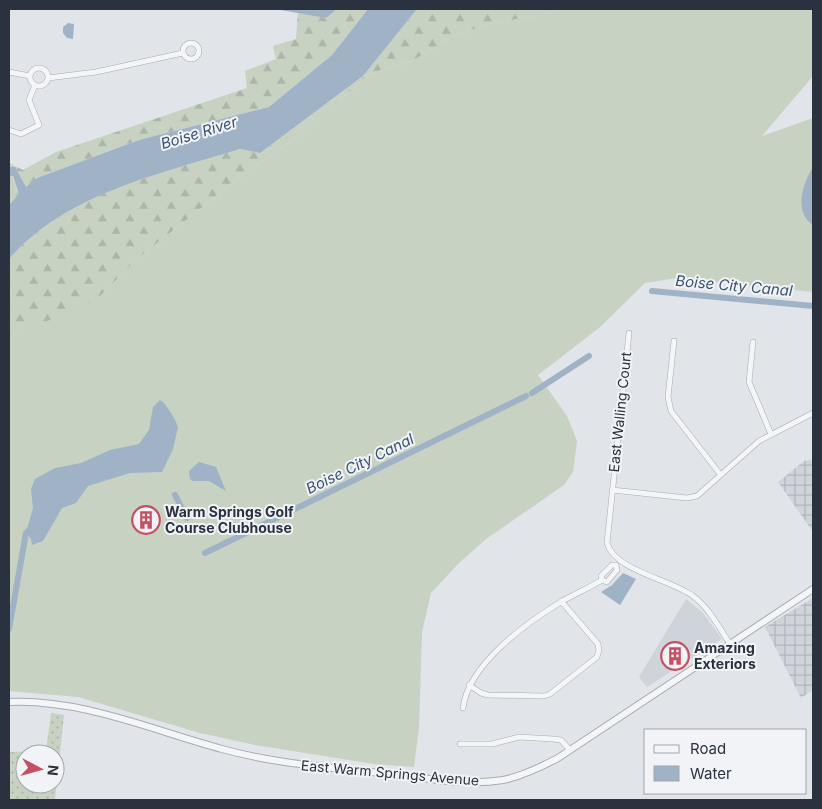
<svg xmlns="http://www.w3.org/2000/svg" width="822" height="809" viewBox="0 0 822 809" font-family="Inter,sans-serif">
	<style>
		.built { fill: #cfd3da }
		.industrial { fill: url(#industrial-grid) }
		.grass { fill: #c7d2c3 }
		.forest { fill: url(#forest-firs) }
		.park { fill: url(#park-dots); fill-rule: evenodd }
		.water { fill: #9fb2c6 }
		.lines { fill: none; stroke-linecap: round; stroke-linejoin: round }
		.canal { stroke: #9fb2c6; stroke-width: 6 }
		.minor-casing { stroke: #a7abb3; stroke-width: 6 }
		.tertiary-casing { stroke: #a7abb3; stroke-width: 8 }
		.minor { stroke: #f4f5f7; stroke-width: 5 }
		.tertiary { stroke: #f4f5f7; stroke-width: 6 }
		.labels { text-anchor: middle; stroke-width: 4; stroke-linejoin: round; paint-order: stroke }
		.street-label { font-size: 14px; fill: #2b323f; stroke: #f1f3f6 }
		.poi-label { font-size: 14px; font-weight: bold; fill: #2b323f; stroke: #f1f3f6; text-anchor: start }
		.water-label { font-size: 15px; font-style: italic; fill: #385270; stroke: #f1f3f6 }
	</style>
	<defs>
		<pattern id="industrial-grid" width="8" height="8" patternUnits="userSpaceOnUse" patternTransform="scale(1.25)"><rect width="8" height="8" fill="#cfd3da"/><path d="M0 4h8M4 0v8" fill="none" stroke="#b2b6bc"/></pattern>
		<pattern id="forest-firs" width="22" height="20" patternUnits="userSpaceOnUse" patternTransform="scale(1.25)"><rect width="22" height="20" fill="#c7d2c3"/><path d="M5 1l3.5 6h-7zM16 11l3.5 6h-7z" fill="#abb5a9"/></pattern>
		<pattern id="park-dots" width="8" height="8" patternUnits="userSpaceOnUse" patternTransform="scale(1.25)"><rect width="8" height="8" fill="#c7d2c3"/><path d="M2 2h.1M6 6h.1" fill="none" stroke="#abb5a9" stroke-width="1.8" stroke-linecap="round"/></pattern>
	</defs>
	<rect width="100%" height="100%" fill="#e1e4e9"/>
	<path class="built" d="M686 599 703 613 722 639 647 687 639 677Z"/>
	<path class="industrial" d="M813 459V532L778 482 804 461Z
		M813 598V690L801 698 765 627Z"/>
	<path class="grass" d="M559 9H813V76L762 136 813 118V292L677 278 645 283 599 328 538 375 567 416 577 441 573 472 564 485 486 539 459 563 431 593 422 632 419 728 414 767 374 764 255 745 200 733 78 697 9 691V339L20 331 100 296 137 259 243 175 297 137 370 73 410 62 454 36 489 24 543 14Z"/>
	<path class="forest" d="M337 9H368L332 55 269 107 139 140 37 178 26 188 15 168 9 167V163L23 170 56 152 247 88 245 71 276 59 273 46 296 39 298 11 326 18Z
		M417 9H559L543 14 489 24 454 36 410 62 370 73 297 137 243 175 137 259 100 296 74 311 20 331 9 339V259C67 193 160 174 240 149L260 153 363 76Z
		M12 175 19 194 9 205V176Z"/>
	<path class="park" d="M51 713 64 715 55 800H9V752L46 751ZM25 754H55V784H25Z"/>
	<path class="water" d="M275 9H337L326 18Z
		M368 9H417L363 76 260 153 240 149C160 174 67 193 9 259V205L19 194 13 176H9V167H15L26 187 37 178 139 140 269 107 332 55Z
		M68 23 74 24 73 39 67 38 63 33V27Z
		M813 167V225C793 212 803 183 813 167Z
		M160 400C166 403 176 420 178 427L173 449 162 472 130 473 88 486 76 503 62 508 43 541 32 545 31 539 26 533 33 508 31 489 35 479 55 468 81 463 110 450 139 444 149 430 153 407Z
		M199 462 216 467 226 491 209 481H193L190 479 189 471Z
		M623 573 636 579 620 605 601 592 612 585Z"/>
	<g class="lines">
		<path class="canal" d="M652 291 813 306
			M532 393 589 356
			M175 495 187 518
			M205 553 526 396
			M9 629 26 533 32 527"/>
		<defs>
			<path id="minor" d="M183 51a8 8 0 1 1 16 0a8 8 0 1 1-16 0Z
				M30 77a9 9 0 1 1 18 0a9 9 0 1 1-18 0Z
				M9 72 30 76
				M48 78 96 72 183 53
				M9 130 21 134 39 125 29 100 35 85
				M629 333 607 543C615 571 670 579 693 596 709 608 719 627 730 644
				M674 341 668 397 671 411 720 474
				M753 342 749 382 771 434
				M612 490 687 498 697 496 759 441 813 413
				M469 685 481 693 488 695 544 696 550 694 597 657 599 650 598 644 561 601
				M463 708C468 665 526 623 561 602 574 594 589 588 602 580L607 582 617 570 616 565H612L601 576 602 580
				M460 744H492L519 737 553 739 561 740 570 750"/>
			<path id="tertiary" d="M9 702C82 699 152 730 222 749 276 764 334 768 390 774 427 778 466 786 503 780 523 776 541 767 558 758L813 589"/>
		</defs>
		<use href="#minor" class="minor-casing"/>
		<use href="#tertiary" class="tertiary-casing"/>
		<use href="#minor" class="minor"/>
		<use href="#tertiary" class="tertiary"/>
	</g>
	<defs>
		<symbol id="building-ring" viewBox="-11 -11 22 22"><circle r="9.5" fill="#f1f3f6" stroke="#c45063" stroke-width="1.5"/><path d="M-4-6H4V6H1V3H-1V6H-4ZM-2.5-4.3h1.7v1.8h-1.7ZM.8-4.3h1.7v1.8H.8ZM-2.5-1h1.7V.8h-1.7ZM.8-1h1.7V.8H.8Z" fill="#c45063"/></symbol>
	</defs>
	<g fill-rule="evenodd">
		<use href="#building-ring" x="130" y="504" width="32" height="32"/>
		<use href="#building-ring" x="659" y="640" width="32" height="32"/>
	</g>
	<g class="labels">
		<g class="street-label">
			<text transform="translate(620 412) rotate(-84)" y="5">East Walling Court</text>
			<text transform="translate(390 773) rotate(5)" y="5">East Warm Springs Avenue</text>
		</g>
		<g class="poi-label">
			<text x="165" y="517">Warm Springs Golf<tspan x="165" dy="16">Course Clubhouse</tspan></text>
			<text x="694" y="653">Amazing<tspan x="694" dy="16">Exteriors</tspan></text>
		</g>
		<g class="water-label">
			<text transform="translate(199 133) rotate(-17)" y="5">Boise River</text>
			<text transform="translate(734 286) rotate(5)" y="5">Boise City Canal</text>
			<text transform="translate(360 464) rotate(-26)" y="5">Boise City Canal</text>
		</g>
	</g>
	<rect width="822" height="809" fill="none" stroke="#2b323f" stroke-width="20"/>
	<rect x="644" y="729" width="162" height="65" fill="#f1f3f6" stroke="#a2a6ad"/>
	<rect x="654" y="745" width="25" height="8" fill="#f4f5f7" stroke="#a2a6ad"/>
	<text x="690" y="754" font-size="15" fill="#2b323f">Road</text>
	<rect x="654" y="766" width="25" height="15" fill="#9fb2c6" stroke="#a2a6ad"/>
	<text x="690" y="779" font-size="15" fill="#2b323f">Water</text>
	<g transform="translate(40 769) rotate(96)"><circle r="24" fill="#f1f3f6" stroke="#a2a6ad"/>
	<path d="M0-4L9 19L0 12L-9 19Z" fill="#c45063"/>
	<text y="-8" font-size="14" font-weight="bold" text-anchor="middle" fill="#2b323f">N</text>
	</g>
</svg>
